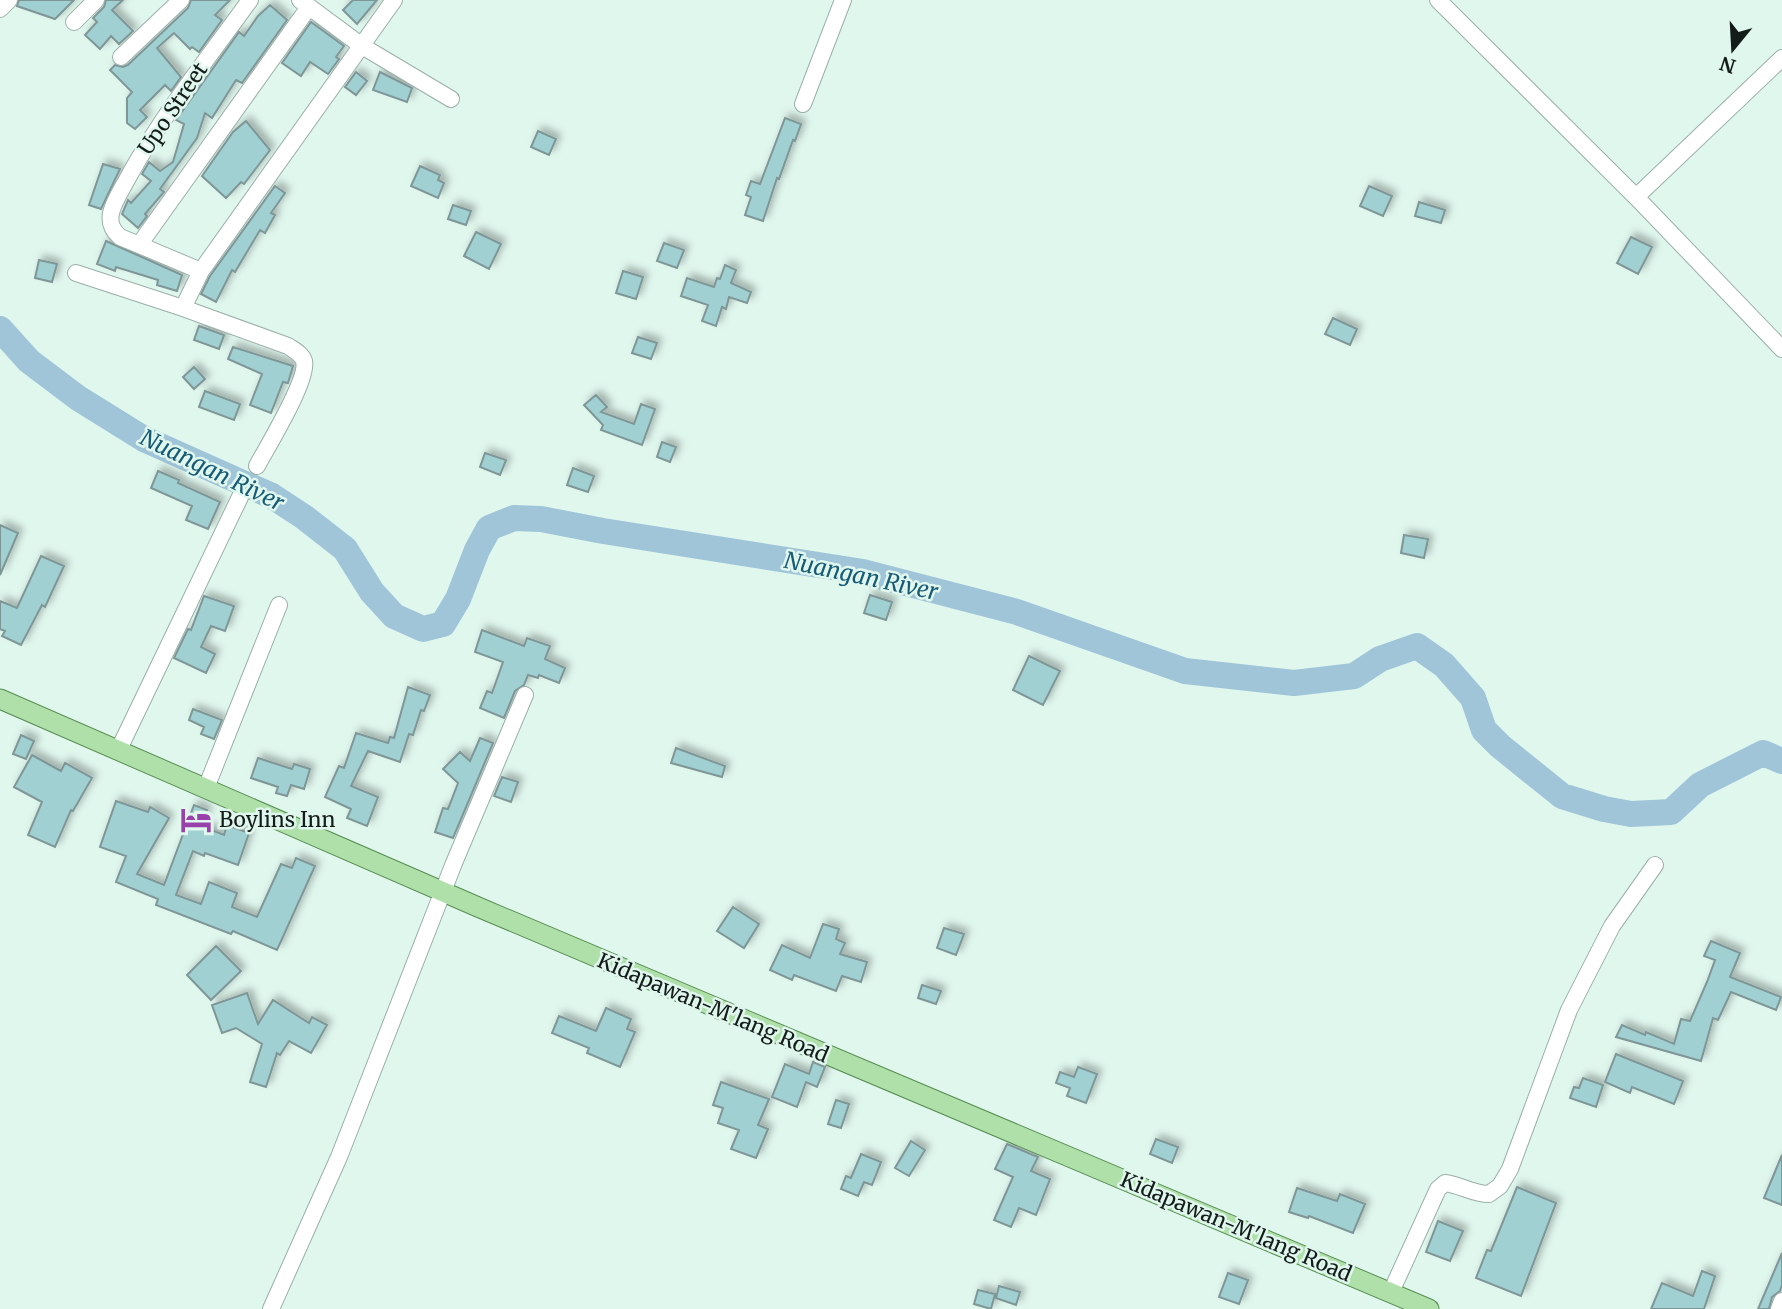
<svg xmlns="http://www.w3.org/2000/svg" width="1782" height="1309" viewBox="0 0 1782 1309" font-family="Merriweather,serif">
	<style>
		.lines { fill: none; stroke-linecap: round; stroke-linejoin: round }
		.river { stroke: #a0c5d9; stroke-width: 26 }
		.building { fill: #a1d0d3; stroke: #7f9697; stroke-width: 2; filter: url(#shadow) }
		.minor-casing { stroke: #9aafa8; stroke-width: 18 }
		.major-casing { stroke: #588e53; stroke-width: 21 }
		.minor { stroke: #fff; stroke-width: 16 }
		.major { stroke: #b0e0aa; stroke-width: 19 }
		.labels { text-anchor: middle; stroke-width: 5; stroke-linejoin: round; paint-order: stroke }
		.street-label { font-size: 21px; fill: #141c1a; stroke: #e0f7ee }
		.poi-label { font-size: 21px; fill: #141c1a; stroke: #e0f7ee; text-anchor: start }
		.water-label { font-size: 23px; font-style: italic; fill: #185b77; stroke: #e0f7ee }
	</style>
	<defs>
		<filter id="shadow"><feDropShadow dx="4.5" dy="-4.5" stdDeviation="3.5" flood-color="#0004"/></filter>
	</defs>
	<rect width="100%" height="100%" fill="#e0f7ee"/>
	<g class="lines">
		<path class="river" d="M0 329 29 361 78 398 144 439 272 496 304 517 345 549 372 592 394 616 423 629 443 624 458 599 477 550 489 528 514 518 541 519 603 531 863 572 1017 612 1185 671 1294 683 1354 676 1380 659 1417 646 1444 665 1473 698 1484 730 1500 746 1562 796 1604 809 1631 814 1671 812 1700 785 1763 753 1782 761"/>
	</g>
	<path class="building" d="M19 0H74L55 19 17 6Z
		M106 0H123L112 10 133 31 119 44 111 36 100 49 85 35 97 22 93 18 104 7Z
		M191 0H230L215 15 222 20 199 52 192 47 190 49 174 33 157 48 181 77 171 91 165 85 140 110 147 117 135 129 127 123V98L132 92 110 70 115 65 123 67 128 65 188 8Z
		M353 0H377L357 24 343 10Z
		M270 5 287 20 242 83 236 80 212 118 205 113 197 138 160 189 164 192 145 214 147 216 138 228 122 214 128 200 131 203 151 181 142 174 149 162 160 171 173 162 184 124 176 120 239 32 244 36 258 16Z
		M311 22 344 46 336 57 339 59 328 74 310 62 301 76 282 63Z
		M356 72 367 81 356 95 345 87Z
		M380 72 412 88 407 102 373 90Z
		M785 118 801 124 795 141 793 140 779 179 777 178 763 221 745 215 751 197 746 195 751 181 760 184Z
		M246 121 270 150 244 184 241 182 226 198 202 176 233 132Z
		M538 131 556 139 549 155 531 147Z
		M103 164 120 169 101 209 89 205Z
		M420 166 440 175 438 180 444 183 438 198 411 186Z
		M275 186 285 193 271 213 275 215 265 233 260 230 235 272 232 270 216 302 201 294 210 276Z
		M1369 186 1392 196 1383 216 1360 206Z
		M1419 202 1445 210 1441 223 1415 216Z
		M453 205 471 211 466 225 448 219Z
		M476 232 501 244 489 269 464 256Z
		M1631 237 1652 247 1638 274 1617 263Z
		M106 241 182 275 177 291 157 285 158 280 116 267 115 271 97 264Z
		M664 243 684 250 677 268 657 261Z
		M39 260 57 264 52 282 35 278Z
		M725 265 736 270 731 283 751 292 747 303 729 297 726 309 722 307 716 326 702 321 708 305 681 296 687 278 714 287 717 278 720 279Z
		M623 271 643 277 636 299 616 293Z
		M1333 318 1357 329 1350 345 1325 334Z
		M199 326 224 335 219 349 194 340Z
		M638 337 657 343 651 359 632 353Z
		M233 347 293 366 288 383 283 382 271 413 250 405 262 374 228 359Z
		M194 367 205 379 194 389 183 377Z
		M205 391 240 404 234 420 199 407Z
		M596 395 607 407 601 412 634 424 641 404 655 409 642 445 601 430 603 425 584 405Z
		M662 442 676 447 670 462 657 457Z
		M485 453 506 460 500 475 480 467Z
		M573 468 594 476 588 492 567 485Z
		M158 471 179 480 178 483 220 502 208 529 186 520 192 506 151 488Z
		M0 525 18 533 0 575Z
		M1404 535 1428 539 1424 558 1401 553Z
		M41 556 64 566 45 607 42 605 21 645 2 636 5 631 0 629V601L17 608Z
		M870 595 892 602 886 620 864 613Z
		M204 596 234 606 225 631 211 626 201 647 215 654 206 673 174 658 188 629 191 630Z
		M482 630 524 646 527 638 550 646 545 659 565 668 559 683 539 675 538 678 528 675 524 685 515 691 504 718 480 708 487 691 492 693 503 662 475 652Z
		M1029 656 1060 671 1043 705 1013 690Z
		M408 687 430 695 424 711 421 710 413 735 409 734 400 762 368 751 351 786 378 797 367 826 347 818 351 809 325 797 339 766 344 768 356 733 388 743 390 737 394 738Z
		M193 709 222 720 214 739 201 734 204 727 189 720Z
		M21 735 34 741 26 759 13 754Z
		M480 738 493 743 453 838 435 832 443 808 448 809 458 783 443 769 460 752 470 761Z
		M676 748 725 766 722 777 671 763Z
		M32 755 61 771 65 763 92 778 73 811 71 810 55 847 28 835 42 802 14 787Z
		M258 758 292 769 294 764 310 769 304 789 291 785 287 796 276 793 278 787 251 778Z
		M502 777 518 782 511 802 494 796Z
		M116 801 148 812 150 807 169 818 137 874 164 885 194 805 207 810 201 826 224 835 227 825 249 833 238 865 205 853 204 856 193 851 176 895 201 904 209 882 237 893 232 907 257 917 281 864 292 868 296 858 315 866 277 950 233 931 231 934 156 905 158 899 116 882 126 856 100 847Z
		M733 907 759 924 744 948 717 931Z
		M823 924 839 929 836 939 845 943 840 954 867 962 861 982 842 976 836 991 794 975 792 980 770 970 782 945 810 958Z
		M944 928 964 934 956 955 937 948Z
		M1711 941 1740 953 1730 977 1781 997 1776 1010 1731 992 1718 1020 1713 1018 1701 1061 1616 1037 1622 1025 1645 1035 1646 1032 1674 1044 1681 1019 1690 1021 1707 982 1715 960 1704 956Z
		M216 946 241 971 211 1000 187 975Z
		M922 985 941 991 936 1004 918 998Z
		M247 993 258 1024 273 1000 309 1023 312 1017 327 1025 311 1053 289 1041 280 1055 277 1053 266 1087 250 1082 262 1044 236 1028 222 1033 212 1005Z
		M606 1008 631 1019 627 1029 635 1032 620 1067 587 1053 589 1048 552 1033 559 1016 596 1031Z
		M1616 1054 1683 1081 1674 1104 1632 1087 1630 1093 1605 1082Z
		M813 1062 825 1067 817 1087 806 1082 797 1107 772 1097 785 1064 809 1074Z
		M1078 1067 1097 1074 1086 1103 1067 1096 1070 1088 1056 1083 1060 1072 1074 1077Z
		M1583 1078 1603 1085 1596 1107 1570 1098 1574 1087 1579 1088Z
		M721 1082 769 1099 758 1125 768 1129 756 1158 731 1149 739 1130 718 1123 723 1108 713 1105Z
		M836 1100 849 1104 841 1128 828 1124Z
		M1156 1139 1178 1147 1172 1163 1150 1154Z
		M911 1141 925 1150 909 1176 895 1168Z
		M1007 1144 1038 1157 1031 1171 1050 1179 1036 1215 1019 1208 1011 1227 994 1220 1013 1177 995 1169Z
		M861 1154 881 1162 872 1185 864 1182 858 1196 841 1189 846 1176 851 1178Z
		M1782 1155V1205L1764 1198Z
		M1517 1187 1556 1203 1521 1296 1476 1278 1487 1250 1491 1251Z
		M1297 1188 1337 1201 1340 1194 1365 1204 1353 1233 1309 1216 1308 1218 1289 1212Z
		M1438 1221 1463 1231 1450 1261 1426 1252Z
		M1782 1253V1285L1780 1291 1772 1297 1769 1309H1758Z
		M1702 1271 1715 1276 1704 1309H1651L1662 1283 1693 1296Z
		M1228 1273 1248 1280 1239 1304 1219 1297Z
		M999 1286 1020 1292 1016 1305 996 1298Z
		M978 1290 995 1294 991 1309 974 1304Z"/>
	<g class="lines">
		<defs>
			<path id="minor" d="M300 0 362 46 451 99
				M1438 0 1636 197 1782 349
				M0 9 9 0
				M74 22 96 0
				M121 57 181 0
				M803 104 843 0
				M1636 197 1782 58
				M139 245 309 7
				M201 271 120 237C112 230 109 223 111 213 114 200 124 186 130 174 164 113 209 57 250 0
				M76 273 183 308 288 346C294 350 302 354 304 361 309 379 267 447 257 466
				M183 308 201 271 394 0
				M119 749 240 497
				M206 788 279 605
				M1391 1292 1438 1189 1445 1183C1461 1185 1473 1194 1489 1194L1500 1186 1510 1169 1569 1010 1612 926 1655 865
				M271 1309 339 1157 454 863 525 695
				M1779 1309 1782 1301"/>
			<path id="major" d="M0 699 478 907 1429 1309"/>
		</defs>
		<use href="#minor" class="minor-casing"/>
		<use href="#major" class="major-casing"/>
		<use href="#minor" class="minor"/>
		<use href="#major" class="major"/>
	</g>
	<defs>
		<symbol id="hotel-bare" viewBox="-9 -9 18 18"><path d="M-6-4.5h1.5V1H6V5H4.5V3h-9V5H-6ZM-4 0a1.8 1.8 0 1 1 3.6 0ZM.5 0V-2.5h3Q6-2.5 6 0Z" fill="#9a40ac" stroke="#e0f7ee" stroke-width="2.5" paint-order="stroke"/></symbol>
	</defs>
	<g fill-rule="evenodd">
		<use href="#hotel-bare" x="174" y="798" width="44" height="44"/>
	</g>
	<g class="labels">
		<g class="street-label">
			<text transform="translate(173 109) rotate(-56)" y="7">Upo Street</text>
			<text transform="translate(713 1008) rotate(23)" y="7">Kidapawan-M'lang Road</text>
			<text transform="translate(1236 1227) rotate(23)" y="7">Kidapawan-M'lang Road</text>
		</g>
		<g class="poi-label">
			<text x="219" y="827">Boylins Inn</text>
		</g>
		<g class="water-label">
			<text transform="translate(212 470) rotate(26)" y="8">Nuangan River</text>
			<text transform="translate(861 576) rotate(12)" y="8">Nuangan River</text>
		</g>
	</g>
	<g transform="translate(1733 49) rotate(198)" stroke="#e0f7ee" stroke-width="5" paint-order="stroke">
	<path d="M0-5L12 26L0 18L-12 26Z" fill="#141c1a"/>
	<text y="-10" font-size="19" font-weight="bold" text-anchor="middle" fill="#141c1a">N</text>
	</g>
</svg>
